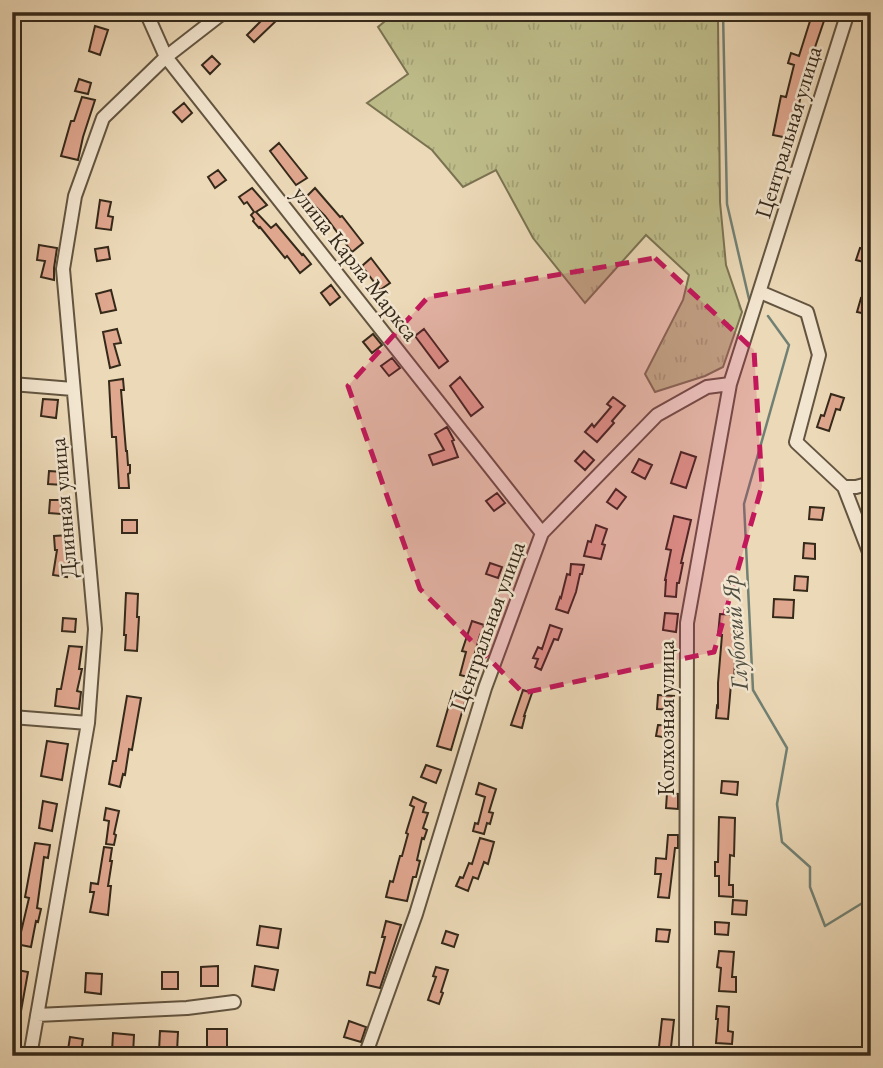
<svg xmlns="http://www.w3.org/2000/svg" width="883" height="1068" viewBox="0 0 883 1068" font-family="'EB Garamond',serif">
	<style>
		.grass { fill: url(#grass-tufts); stroke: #7a7352; stroke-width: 2 }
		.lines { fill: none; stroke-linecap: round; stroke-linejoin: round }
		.stream { stroke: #718074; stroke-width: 2.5 }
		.building { fill: #e0a78f; stroke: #35291a; stroke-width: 2 }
		.minor-casing { stroke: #635541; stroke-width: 16 }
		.minor { stroke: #f3e6d0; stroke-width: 12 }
		.marked { fill: #c2185b; fill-opacity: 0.2; stroke: #c2185b; stroke-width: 5; stroke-dasharray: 14 9; stroke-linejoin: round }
		.labels { text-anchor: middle; stroke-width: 5; stroke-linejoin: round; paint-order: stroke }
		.street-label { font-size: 23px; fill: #35291a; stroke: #f3e6d0 }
		.water-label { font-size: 24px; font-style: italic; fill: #4e4d40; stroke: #f3e6d0 }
	</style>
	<defs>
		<pattern id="grass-tufts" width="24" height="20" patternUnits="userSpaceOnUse" patternTransform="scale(1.75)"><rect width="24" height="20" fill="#bebd8a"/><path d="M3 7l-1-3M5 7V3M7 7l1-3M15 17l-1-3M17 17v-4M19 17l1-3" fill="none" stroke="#a4a276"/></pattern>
	</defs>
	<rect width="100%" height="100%" fill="#ecd9b7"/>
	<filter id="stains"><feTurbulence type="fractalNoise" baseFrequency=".00286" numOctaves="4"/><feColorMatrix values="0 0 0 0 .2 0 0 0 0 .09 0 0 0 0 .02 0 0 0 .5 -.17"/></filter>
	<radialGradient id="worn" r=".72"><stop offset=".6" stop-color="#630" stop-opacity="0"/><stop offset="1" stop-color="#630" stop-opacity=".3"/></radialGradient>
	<path class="grass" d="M396 12H715L718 21 720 202 726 265 742 312 723 367 705 376 655 392 645 374 683 300 689 275 646 235 585 303 533 238 496 170 463 187 432 150 367 103 408 74 378 27Z"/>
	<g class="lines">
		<path class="stream" d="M723 12 727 204 749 299
			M768 316 789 345 744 504 753 690 787 748 777 804 782 842 810 867V887L825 926 869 899 871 901"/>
	</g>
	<path class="building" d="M267 12H271L277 20 254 42 247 35 262 20 260 18Z
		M785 12H827L811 59 814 60 811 70 809 69 804 91 802 90 797 114 793 113 788 138 773 135 781 96 786 97 794 65 788 63 791 53 799 56 810 21 785 15Z
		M95 26 108 30 100 55 89 51Z
		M212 56 220 64 210 74 202 65Z
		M79 79 91 83 88 94 75 91Z
		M82 97 95 100 83 137 78 160 61 156 71 121H74Z
		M184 103 192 113 182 122 173 112Z
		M279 143 307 178 296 185 270 151Z
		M218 170 226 180 215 188 208 177Z
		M252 188 267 205 256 212 271 228 276 224 302 255 303 254 311 264 300 273 287 256 285 258 260 227 259 228 253 221 254 219 251 215 254 212 247 202 244 204 239 197Z
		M315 188 340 217 342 216 363 243 352 252 325 216 306 197Z
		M100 200 111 202 108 216 113 217 111 230 96 228Z
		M39 245 57 248 54 268V280L41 277 45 261 37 260Z
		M108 247 110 259 97 261 95 249Z
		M860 248 871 251V264L856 260Z
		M371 258 390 283 380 290 362 266Z
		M331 285 340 297 330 305 321 293Z
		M111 290 116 310 101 313 96 294Z
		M861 298 871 301V315L857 312Z
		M117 329 121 343 114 344 120 365 110 368 103 332Z
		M424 329 448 361 439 368 415 336Z
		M373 334 382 345 372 353 363 342Z
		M392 358 400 368 389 376 381 366Z
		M460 377 483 407 471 416 450 386Z
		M123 379 124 390H121L126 451H127L128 465H130V473L128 474 129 488H119L116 437H112L109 381Z
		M831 394 844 398 840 410 836 409 829 431 817 427 821 415 824 416Z
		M613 397 625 406 612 421 614 423 597 442 585 432 592 424 594 427 611 407 607 404Z
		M43 399 58 400 56 418 41 416Z
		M447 427 454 440 452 441 458 457 433 465 429 455 444 450 435 434Z
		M584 451 594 460 585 470 575 461Z
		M681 452 696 457 686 488 671 483Z
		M639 459 652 465 645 479 632 472Z
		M49 471 63 472V485L48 484Z
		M616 489 626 497 617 509 607 502Z
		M497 493 505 503 494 511 486 501Z
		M50 500H62L61 514 49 513Z
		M810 507 824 508 822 520 809 519Z
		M674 516 691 520 681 563H683L679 583H677L676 597 665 596 666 580H665L671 550 666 549Z
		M122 520H137V533H122Z
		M596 525 607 529 602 544 605 545 601 559 584 556 588 541 591 542Z
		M69 535 70 553 67 577 53 575 57 550H55L54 536Z
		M804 543 815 544V559L803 558Z
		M490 563 502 567 498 578 486 574Z
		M571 564 584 565 582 574H580L576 592 568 613 556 609 560 597 561 598 567 574 570 575Z
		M795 576 808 577 807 591 794 590Z
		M126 593 138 594 137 617H139L137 651 125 650 126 635H124Z
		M774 599 794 600 793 618 773 617Z
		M665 613 678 614 676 632 663 630Z
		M720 614 739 615 737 636H736L734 684H731L728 719 716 718 717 706 718 707V683L722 635H718Z
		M63 618 76 619 75 632 62 631Z
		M472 621 484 625 482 636 480 635 468 677 460 675 466 652 462 651Z
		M550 625 562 629 558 640 554 639 541 670 535 667 538 659 533 658 538 647 542 649Z
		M69 646 82 647 79 669H82L77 691 81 692 79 709 55 706 57 689H61Z
		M523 690 532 693 524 716H525L522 728 511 725Z
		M453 691 467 695 451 750 437 746Z
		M658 695 674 696 673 710 657 709Z
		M127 696 141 698 132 750 129 749 125 775 123 774 120 787 109 784 113 761H116Z
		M658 725 672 726 670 738 656 736Z
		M47 741 68 744 62 780 41 776Z
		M426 765 441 770 436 783 421 777Z
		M722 781 738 782 737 795 721 793Z
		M479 783 496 789 489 812 493 813 490 824 487 823 484 834 473 831 475 823 478 824 485 797 476 794Z
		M667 793 678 794V809L666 808Z
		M413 797 426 803 423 812 428 813 423 828 427 830 424 839 422 838 417 860 420 861 416 877H413L407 901 386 897 390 881 393 882 400 856H402L408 834 406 833 414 807 410 805Z
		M43 801 57 804 52 831 39 828Z
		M106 808 119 811 114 834 116 835 114 845 106 844 109 821 104 820Z
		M719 817 735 818 734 856 730 855 729 885H733V897L719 896V876H715V862H718Z
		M668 835H678V848H675L669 898 658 897 661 874H655L656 858 666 859Z
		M480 838 494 842 488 864 484 862 478 879 473 877 468 891 456 886 460 877 463 878 469 863 472 864Z
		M35 843 50 845 48 858 44 857 37 908 41 909 38 922 36 921 31 947 16 944 19 931 21 932 29 898 25 897Z
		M104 847 112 848 110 861H112L108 886H111L108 915 90 912 94 892H90L91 883 98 884Z
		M733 900 747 901 746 915 732 914Z
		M386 921 401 925 380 988 367 985 370 972 375 973 385 937H382Z
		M715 922 729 923 728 935 715 934Z
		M260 926 281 929 278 948 257 945Z
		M657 929 670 930 668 942 656 941Z
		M446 931 458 935 454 947 442 943Z
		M719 951 734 952 732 977H736V992L719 991 721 968 717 967Z
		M218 966V986H201V967Z
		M255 966 278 970 274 990 252 986Z
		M436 967 448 970 441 992 443 993 439 1004 428 1000 436 977 433 976Z
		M12 969 28 972 16 1039H12Z
		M162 972H178V989H162Z
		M86 973 102 974 101 994 85 992Z
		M717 1006 729 1007 728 1031 733 1032 732 1044 716 1043 718 1019H716Z
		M662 1019 674 1020 670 1056H658Z
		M349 1021 366 1027 361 1042 344 1037Z
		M207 1029H227V1052H207Z
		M160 1031 178 1032 177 1052 159 1051Z
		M113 1033 134 1035 133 1054 112 1052Z
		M70 1037 83 1039 81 1053 68 1050Z"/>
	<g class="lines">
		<defs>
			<path id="minor" d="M146 12 166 57 542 533
				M760 292 807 312 819 355 796 442 844 487 871 557
				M12 384 73 389
				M844 487H856L871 483
				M12 717 88 723
				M37 1015 187 1008 234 1002
				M30 1056 88 723 95 629 63 269 75 196 103 118 166 57 224 12
				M365 1056 416 914 485 688 542 533 657 415 707 387 730 384
				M686 1056 687 623 730 384 848 12"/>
		</defs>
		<use href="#minor" class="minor-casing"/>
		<use href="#minor" class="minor"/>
	</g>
	<path class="marked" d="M655 258 754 350 762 486 714 652 523 693 420 589 348 386 428 297Z"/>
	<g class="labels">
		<g class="street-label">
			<text transform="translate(788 132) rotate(-73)" y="8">Центральная улица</text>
			<text transform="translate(356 263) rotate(52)" y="8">улица Карла Маркса</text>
			<text transform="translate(63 508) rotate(-95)" y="8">Длинная улица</text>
			<text transform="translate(487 626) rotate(-70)" y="8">Центральная улица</text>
			<text transform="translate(666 718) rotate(-90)" y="8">Колхозная улица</text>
		</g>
		<g class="water-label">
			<text transform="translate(735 633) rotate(-95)" y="8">Глубокий Яр</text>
		</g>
	</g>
	<rect width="883" height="1068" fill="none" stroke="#ecd9b7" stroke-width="42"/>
	<rect x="14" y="14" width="855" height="1040" fill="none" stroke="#35291a" stroke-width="3.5"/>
	<rect x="21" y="21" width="841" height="1026" fill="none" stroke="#35291a" stroke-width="2"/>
	<rect width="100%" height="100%" filter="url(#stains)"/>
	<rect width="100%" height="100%" fill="url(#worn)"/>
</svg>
